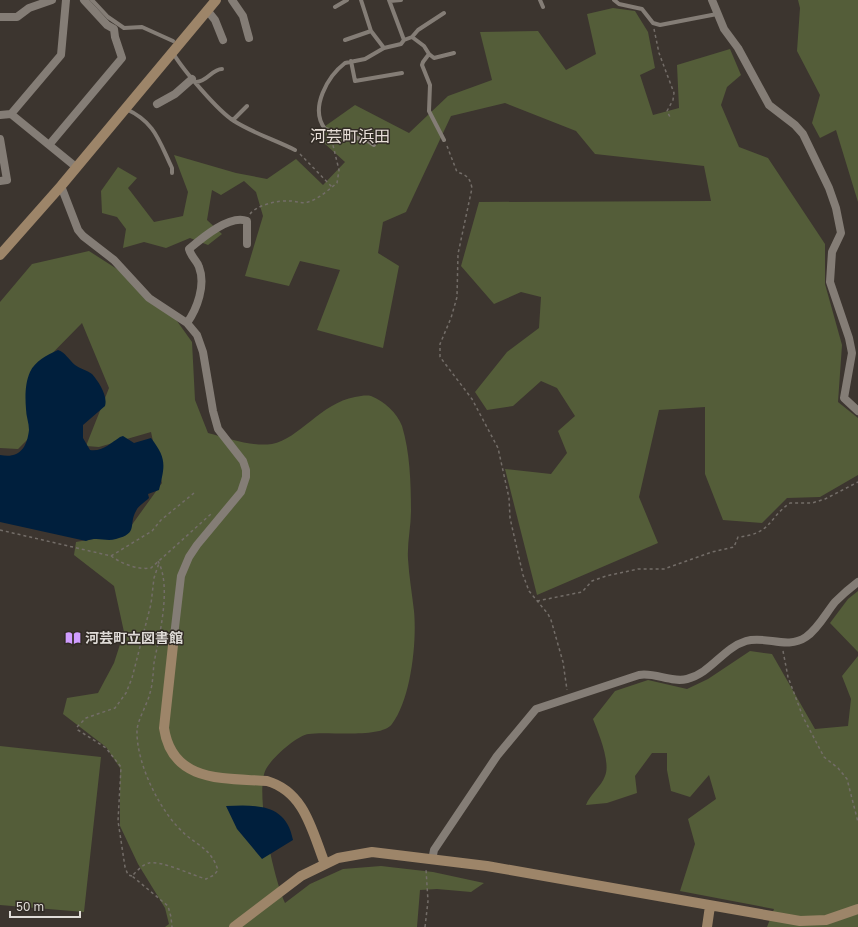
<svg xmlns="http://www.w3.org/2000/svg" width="858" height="927" viewBox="0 0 858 927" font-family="'Golos Text','Noto Sans JP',sans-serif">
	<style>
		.green { fill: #545d39 }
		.water { fill: #001f3d }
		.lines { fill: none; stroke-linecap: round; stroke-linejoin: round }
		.path { stroke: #736d68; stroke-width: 1.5; stroke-dasharray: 3 3; stroke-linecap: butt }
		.lane { stroke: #847d76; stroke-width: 4 }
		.street { stroke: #847d76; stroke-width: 8 }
		.secondary { stroke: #9d8569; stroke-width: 10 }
		.labels { text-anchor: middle; stroke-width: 3; stroke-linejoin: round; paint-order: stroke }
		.poi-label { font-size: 14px; font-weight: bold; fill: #dfdbd7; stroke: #312b25; text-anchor: start }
		.quarter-label { font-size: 16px; fill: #e8dfd8; stroke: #312b25 }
	</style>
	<rect width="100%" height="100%" fill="#3c352f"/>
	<path class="green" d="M798 0H858V202L836 130 820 138 812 123 820 95 797 51 800 8Z
		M613 8 635 11 648 32 655 68 640 75 653 115 679 108 677 65 730 49 741 75 727 87 721 105 739 147 768 158 825 244V284L842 345 838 402 858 418V475L820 497 787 498 762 523 723 520 705 474V407L659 410 639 497 658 543 537 595 505 469 551 474 567 453 558 431 575 416 557 388 541 381 513 406 487 410 475 392 507 352 539 328 541 297 521 292 494 304 461 266 479 202 711 201 704 166 595 154 576 131 505 103 451 116 406 212 383 222 378 253 399 266 383 348 317 330 340 270 300 261 289 286 245 276 263 216 256 192 244 181 221 195 212 190 207 220 222 234 208 245 190 238 166 248 144 242 123 248 126 229 117 217 102 213 101 191 118 167 137 178 128 188 154 222 183 216 188 192 174 155 236 173 267 179 296 159 323 185 345 162 314 134 355 105 409 133 448 96 492 80 480 32 538 31 566 70 596 54 587 14Z
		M89 251 117 269 167 307 192 342 195 400 208 433C228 438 251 447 272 444 299 439 321 403 355 397 361 396 366 395 371 396 384 401 397 413 402 426 410 452 411 484 411 511 411 527 407 543 408 559 409 576 412 594 414 611 417 642 411 699 392 724 381 739 327 731 309 734 297 735 272 758 266 769 254 791 274 879 285 903L310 884 343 869 381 866 433 872 484 883 471 892 437 889 420 890 417 927H165L169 924 165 908 138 864 120 826V768L106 747 63 714 67 698 98 693 114 663 124 632 114 586 74 555 76 542 126 533 162 483 151 432 99 447 86 446 109 388 82 323 28 378 31 436 18 449 0 448V302L32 264Z
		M858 591V652L830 623 848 599Z
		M750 651 772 654 815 729 848 726 851 699 842 676 858 656V927H767L774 909 680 891 695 844 688 819 716 799 709 775 690 797 671 791 667 770V753H652L635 776 637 793 607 803 586 805C590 794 601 787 605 776 611 762 598 732 593 719L615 691 648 680 687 689 708 679Z
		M0 746 101 757 84 912 0 905Z"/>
	<path class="water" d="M58 350C65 352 69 360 75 365 80 369 87 370 92 374 99 382 108 396 105 406L83 425V438L90 450C102 452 111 443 120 437L123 436 134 443 151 438C167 459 165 465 159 490L148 494 149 498C145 502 138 506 136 511 128 525 139 533 116 539 105 542 98 536 86 541L0 522V455C19 459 27 448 29 430 29 423 26 416 26 409 25 397 25 383 30 372 35 361 47 355 58 350Z
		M226 806C256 805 286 803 293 840L262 859 237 829Z"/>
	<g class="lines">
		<path class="path" d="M654 29 659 53 674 93 673 100 667 111 670 117
			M447 146 457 172C467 175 470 178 472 188L458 254 457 297 451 318 440 344V357L472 399 498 448 509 498 510 518 523 575 529 591 548 614 551 620 563 662 567 690
			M300 154 332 187
			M250 214C257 205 278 200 290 201 297 201 302 204 308 202 319 199 328 190 337 183L339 170 331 137
			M0 530 111 556 152 531 161 520 194 493
			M111 556C122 564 138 570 151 568L211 514
			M158 561C172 587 159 636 154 663 153 673 153 683 150 693 147 705 138 719 137 730 136 764 161 814 186 835 202 848 211 850 218 870L214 875 206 879C194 876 161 860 149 863 143 864 137 871 132 876L168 906 171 917 172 927
			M537 601 582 592 592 581 606 576 638 569H664L712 552 734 547 738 537C772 534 768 518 790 503H812L825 499 858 482
			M783 651 788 677 803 717 824 757 838 768 847 779 858 822
			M132 876 128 875 125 867 118 821 121 767 106 748 78 730 77 727 86 718 115 708 126 693 132 678 151 604 154 578 159 563
			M425 927 428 901 426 869"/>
		<path class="lane" d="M92 0 108 17 124 28 142 27 173 41
			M361 0 371 31 384 48
			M389 0 404 40 412 37 424 46 429 54 423 62 422 65 430 85 429 111 444 140
			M540 0 543 7
			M614 0 619 4 642 9 653 23 660 25 717 14
			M390 1 401 0
			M335 7 347 0
			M412 37 418 30 444 13
			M345 40 371 31
			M173 53C183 70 218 111 234 121 253 133 275 140 295 150
			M429 54 434 58 454 53
			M351 61 355 81 402 73
			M196 82C207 82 212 69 222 69
			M126 109C155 122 159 141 172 168V173
			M233 120 247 106
			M374 145 368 141 325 129C309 108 328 76 345 63L365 59 384 48 401 44 404 40"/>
		<path class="street" d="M232 0 243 16 249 38
			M712 0 724 29 738 48 769 105 795 125 803 134 829 188 836 208 841 233 832 252 830 282 849 338 852 353 844 398 858 411
			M207 10 215 20 223 40
			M0 17H17L29 8 52 0
			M157 104 175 94 192 79
			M11 114 61 55 66 0
			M0 115 11 114 76 167
			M0 139 7 180 0 181
			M49 145 122 58 115 37 114 29 107 25 84 0
			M61 186 78 230 83 236 114 260 149 298 187 323 197 335 203 352 213 411 218 429 243 461 246 470V477L241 492 197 545 189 557 181 576 174 636
			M187 323C197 309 206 285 199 267 197 260 192 259 189 249 202 238 230 214 247 221V244
			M432 860 434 850 497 756 536 709 639 675C655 672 671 683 687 679 711 673 723 648 746 641 766 635 787 650 806 637 818 629 826 613 835 602 842 595 850 588 858 582"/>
		<path class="secondary" d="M0 255 61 186 216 0
			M174 636 164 728C172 783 224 778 267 781 305 792 312 831 325 864
			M234 927 301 876 338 858 372 852 487 866 800 921 826 920 858 909
			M707 927 710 906"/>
	</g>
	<defs>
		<symbol id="library-bare" viewBox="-9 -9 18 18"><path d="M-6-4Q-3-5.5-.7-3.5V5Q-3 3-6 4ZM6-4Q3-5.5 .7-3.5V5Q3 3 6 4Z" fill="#d09dff" stroke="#312b25" stroke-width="2.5" paint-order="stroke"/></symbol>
	</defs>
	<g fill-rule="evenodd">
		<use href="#library-bare" x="62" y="627" width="22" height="22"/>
	</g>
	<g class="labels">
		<g class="poi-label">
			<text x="85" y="643">河芸町立図書館</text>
		</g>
		<g class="quarter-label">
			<text x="350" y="142">河芸町浜田</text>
		</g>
	</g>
	<path d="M10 911v6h70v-6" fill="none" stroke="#dfdbd7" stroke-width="2"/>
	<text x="16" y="911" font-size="12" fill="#dfdbd7" stroke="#312b25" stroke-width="3" paint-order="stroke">50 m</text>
</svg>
